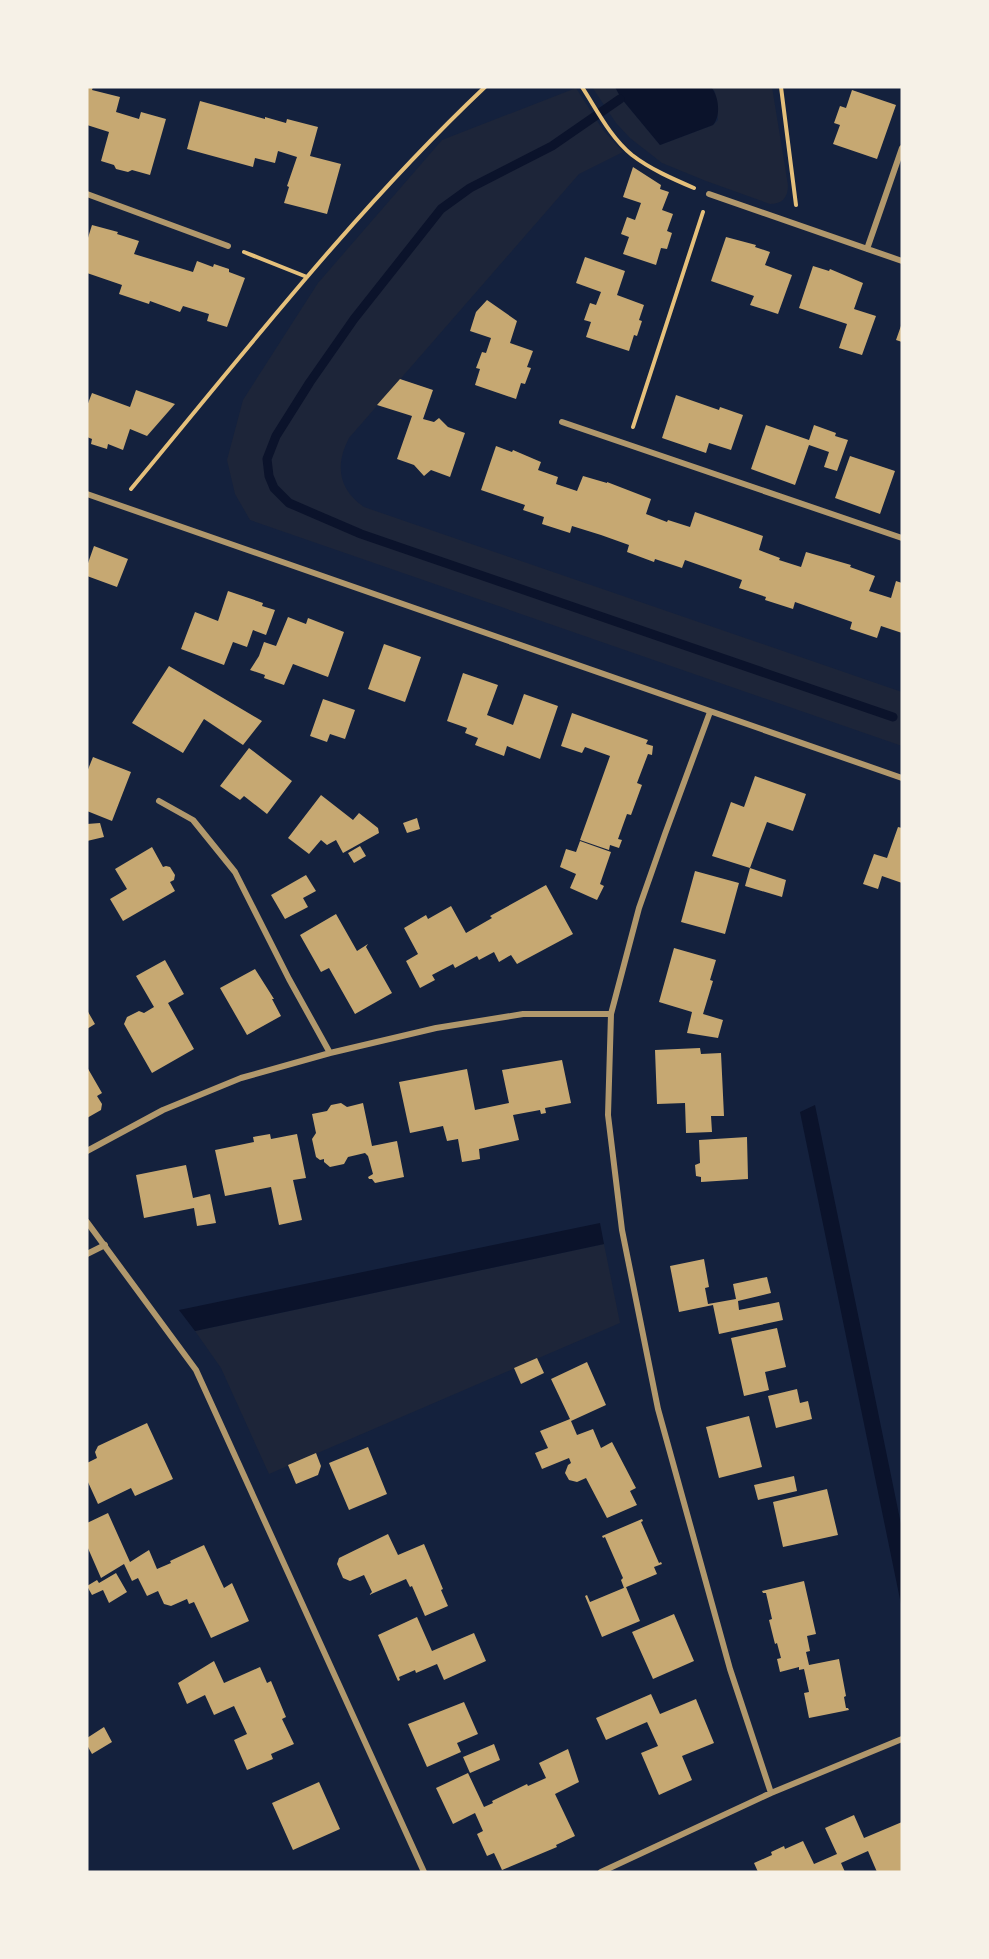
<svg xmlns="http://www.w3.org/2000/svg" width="989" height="1959" viewBox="0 0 989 1959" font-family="'Source Sans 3',sans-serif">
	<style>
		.green { fill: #1d2539 }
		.water { fill: #0b132b }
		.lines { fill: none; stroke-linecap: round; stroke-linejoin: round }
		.stream { stroke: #0b132b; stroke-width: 9 }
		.building { fill: #c6a872 }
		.path { stroke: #e5c07b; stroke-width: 4 }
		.minor { stroke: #b1986c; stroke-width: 6 }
	</style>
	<rect width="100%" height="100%" fill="#14213d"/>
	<path class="green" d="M592 87H615L621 98 660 145 713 125 718 120 715 92 711 87H772L788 185C788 198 782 204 770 204L706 181 662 163 630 138 616 123Z
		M576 88 603 130 623 152 579 174 349 438C335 465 338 489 364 507L902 692V746L250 520 235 494 227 460 243 400 318 283 442 140Z
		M604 1244 620 1323 269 1474 221 1368 195 1331Z"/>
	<path class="water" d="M615 87H711C719 96 721 116 713 125L660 145 621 98Z
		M815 1105 902 1529V1609L800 1112Z
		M600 1223 604 1244 195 1331 179 1310Z"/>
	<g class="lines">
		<path class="stream" d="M620 99 552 146 470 188 441 209 354 319 310 382 276 436 267 459 269 476 274 488 289 503 361 534 893 717"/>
	</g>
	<path class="building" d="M87 87H93L92 90 120 97 116 112 139 119 141 112 166 119 150 175 132 170 128 172 116 169 114 165 101 161 109 132 87 125Z
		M852 90 896 105 877 159 833 144 840 125 834 123 840 106 846 108Z
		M200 101 265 119V117L286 123 287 119 318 127 310 156 341 164 327 214 284 203 289 187 287 186 297 157 278 151 275 163 255 158 253 167 187 149Z
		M633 167 661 185 660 189 669 192 662 210 673 214 667 231 672 233 667 249 661 248 656 265 623 254 629 237 621 234 627 217 635 220 641 203 623 197Z
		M92 225 118 232 117 234 139 241 134 254 193 272 197 261 213 267 214 264 229 269V272L245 278 227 327 207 321 209 314 183 306 180 312 150 301 149 304 119 294 122 285 87 273V241Z
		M726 237 756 245 755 247 770 252 765 265 792 275 778 314 750 305 754 296 711 281Z
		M585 257 625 271 617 295 644 305 639 320 642 321 637 336 634 335 629 351 586 337 591 322 584 320 590 303 596 305 601 292 576 283Z
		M813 266 829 271 830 269 863 283 854 309 876 316 862 355 839 348 847 324 799 308Z
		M487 300 517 321 510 343 533 351 527 367 531 368 525 384 521 383 516 399 475 385 480 369 476 368 482 352 486 353 491 338 470 331 476 312Z
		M902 323V342L896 340Z
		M400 379 433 390 423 419 434 422 439 418 448 427 465 433 450 477 431 470 424 476 414 465 397 459 412 416 377 405Z
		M136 390 175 404 147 436 130 429 123 450 108 444 107 449 91 444 92 439 87 437V406L92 393 130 407Z
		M676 395 719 410 720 407 743 415 731 450 709 443 706 453 662 438Z
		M766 425 809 440 814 425 836 433 835 436 848 440 837 471 824 467 829 452 809 445 795 485 751 469Z
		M496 446 512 452 513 450 541 462 538 470 558 477 556 484 577 491 583 476 607 483V482L651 499 646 514 667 522 668 520 690 527 695 512 763 536 759 550 780 558 779 560 801 567 806 552 851 565 850 567 875 576 869 591 891 598 896 581 902 583V633L881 626 877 638 850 629 852 622 795 602 793 609 765 600 766 597 739 588 742 580 685 560 682 568 655 559 654 562 627 552 629 545 601 535 572 526 570 533 542 524 544 517 523 510 525 505 481 490Z
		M850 456 895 471 880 514 835 498Z
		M94 546 128 559 117 587 87 576V566Z
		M228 591 263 603 262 606 275 610 266 635 253 630 247 647 233 642 224 665 181 649 195 612 218 621Z
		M288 617 306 624 308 618 344 632 328 677 293 664 284 685 264 678 265 675 250 670 259 656 264 642 276 646Z
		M384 644 421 657 405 702 368 689Z
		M169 666 262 721 243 745 204 719 183 753 132 723Z
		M463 673 498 685 487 715 513 725 524 694 558 706 540 759 507 746 504 756 475 745 478 738 465 733 467 728 447 721Z
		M323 699 355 710 345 739 330 734 327 742 310 736Z
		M572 713 648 740 646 744 653 746 652 755 648 754 637 783 642 785 631 815 627 814 618 839 622 840 619 848 610 845 609 850 580 840 610 756 585 747 582 753 561 746Z
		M249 748 292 781 267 814 244 796 240 800 220 786Z
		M93 757 131 772 112 821 87 811V772Z
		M755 776 806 794 793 831 767 822 750 868 712 856 731 802 744 807Z
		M321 795 353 820 359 813 378 828 379 833 343 853 336 840 327 845 321 840 309 854 288 838Z
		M417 818 420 829 407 833 403 823Z
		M100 823 104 837 87 841V824Z
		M898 827 902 828V883L882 876 878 889 863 884 874 854 887 858Z
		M580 841 611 852 600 884 604 886 597 900 570 888 576 874 560 867 566 849 576 852Z
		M360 846 366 856 354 863 348 853Z
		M152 847 163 867 166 866 170 867 175 875 174 880 170 882 175 891 123 921 110 899 127 889 115 869Z
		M750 868 786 880 782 897 745 886Z
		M695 871 739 883 725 934 681 922Z
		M306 875 316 891 303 898 308 907 285 919 271 895Z
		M546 885 573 934 517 964 511 955 499 962 494 952 479 960 477 956 455 968 453 964 432 975 435 980 420 988 406 961 418 954 404 928 426 915 428 919 451 906 466 933 492 918 490 916Z
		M336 914 357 951 368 944 366 947 392 993 355 1014 329 968 321 972 300 935Z
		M674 948 716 960 710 980 713 981 703 1014 723 1020 718 1038 687 1033 692 1012 659 1002Z
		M165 960 184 994 168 1003 194 1049 152 1073 124 1024 127 1017 139 1011 144 1013 154 1007 136 976Z
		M255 969 274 999H272L281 1016 247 1035 220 988Z
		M87 1010 95 1024 87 1029Z
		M700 1048 701 1054 721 1053 724 1116H711L712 1132 686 1133 685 1103 657 1104 655 1050Z
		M562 1060 571 1103 545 1108 546 1113 541 1114 540 1110 513 1115 519 1140 479 1149 480 1159 462 1162 458 1139 447 1141 443 1126 410 1133 399 1082 467 1069 475 1110 509 1103 502 1070Z
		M87 1067 102 1093 97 1096 102 1104 101 1110 87 1118Z
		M341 1103 347 1107 363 1103 372 1146 397 1141 404 1177 375 1183 372 1179H369L368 1177 373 1174 368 1156 365 1153 348 1157 344 1164 330 1167 324 1162V1159L320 1160 316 1157 312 1139 316 1133 312 1114 327 1111 331 1105Z
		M270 1134 271 1139 297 1134 306 1178 293 1180 302 1220 279 1225 271 1187 225 1196 215 1150 254 1142 253 1137Z
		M747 1137 748 1179 701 1182V1177L696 1176 695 1165 700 1163 699 1140Z
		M186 1165 193 1198 210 1194 216 1223 197 1226 194 1208 144 1218 136 1175Z
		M704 1259 709 1287 705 1288 708 1304 736 1299 733 1284 767 1277 771 1293 738 1301 739 1310 779 1302 783 1320 719 1334 713 1305 679 1312 670 1266Z
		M777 1328 786 1367 765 1372 769 1390 744 1396 731 1338Z
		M537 1358 544 1373 521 1384 514 1368Z
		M587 1362 606 1405 571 1421 577 1435 593 1429 601 1448 612 1442 636 1488 630 1491 637 1505 607 1518 586 1478 577 1482 569 1480 565 1473 568 1465 571 1463 569 1458 542 1469 535 1453 548 1448 540 1431 570 1419 551 1379Z
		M797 1389 800 1403 808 1401 812 1419 776 1428 768 1396Z
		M749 1416 762 1467 719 1478 706 1427Z
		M147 1423 173 1479 135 1496 131 1488 98 1504 87 1480V1463L97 1458 95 1452 98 1446Z
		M368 1447 387 1494 349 1510 329 1463Z
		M316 1453 321 1466 318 1475 296 1484 288 1465Z
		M794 1476 797 1491 758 1500 754 1485Z
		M827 1489 838 1535 783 1547 773 1502Z
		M108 1513 130 1562 149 1550 157 1569 171 1563 170 1561 204 1545 224 1588 232 1583 249 1621 211 1638 194 1602 189 1604 187 1599 171 1606 164 1604 158 1591 147 1596 138 1578 132 1581 124 1564 101 1578 87 1546V1523Z
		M642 1519 643 1521 641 1522 659 1563 661 1562 662 1564 654 1567 657 1574 624 1588 621 1580 623 1578 605 1537 603 1538 602 1536Z
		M388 1534 398 1555 424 1544 443 1589 441 1590 448 1606 425 1616 412 1586 410 1587 406 1579 369 1595 372 1592 364 1575 350 1581 343 1578 337 1564 339 1558Z
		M116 1573 127 1592 109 1603 103 1590 92 1595 87 1586 97 1580 99 1583Z
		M804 1581 816 1634 807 1636 810 1651 806 1652 809 1665 839 1659 846 1696 844 1697 846 1708H848L849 1710 809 1718 804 1693 809 1692 804 1669 799 1670V1667L780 1672 777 1659 781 1658 777 1643 775 1644 769 1620 772 1619 766 1593H763L762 1591Z
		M626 1587 640 1621 602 1637 585 1596 587 1595 590 1602Z
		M674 1614 694 1661 653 1679 632 1632Z
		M417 1617 432 1651 474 1633 486 1661 444 1680 437 1664 416 1673 415 1670 399 1677 400 1680 398 1681 378 1635Z
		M214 1661 224 1683 260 1667 267 1683 271 1681 286 1717 282 1719 294 1744 271 1754 273 1759 247 1770 234 1740 247 1734 234 1706 214 1715 205 1695 187 1704 178 1683Z
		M651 1694 660 1714 696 1699 714 1743 682 1756 692 1780 659 1795 641 1753 658 1746 647 1722 606 1740 596 1718Z
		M464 1702 478 1734 457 1743 461 1752 427 1767 408 1724Z
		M104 1727 112 1742 92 1754 87 1745V1738Z
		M494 1744 500 1760 470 1773 463 1757Z
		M568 1749 579 1782 555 1794 575 1836 556 1845 557 1847 502 1870 494 1853 487 1856 477 1834 483 1831 475 1813 453 1824 436 1788 468 1773 484 1807 493 1803 492 1801 527 1784 528 1786 546 1778 539 1763Z
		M319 1782 340 1829 293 1850 272 1803Z
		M854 1815 864 1838 902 1822V1872H877L868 1851 841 1863 845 1872H758L754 1863 772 1855 771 1852 784 1846 785 1849 803 1841 814 1864 837 1854 825 1828Z"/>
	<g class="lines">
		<path class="path" d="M582 87C597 110 610 137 632 155 650 169 673 179 694 188
			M781 87 796 205
			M244 252 307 277
			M633 427 703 212
			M131 489C244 353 356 209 485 87"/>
		<path class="minor" d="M87 194 228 246
			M709 194 902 261
			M867 249 902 148
			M562 422 902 538
			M87 494 902 778
			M710 712 665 834 639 908 611 1014 608 1115 622 1230 658 1409 730 1669 771 1793
			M159 801 193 820 235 872 289 979 330 1053
			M87 1151 163 1110 241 1078 330 1053 436 1028 523 1014H611
			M87 1222 196 1370 424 1872
			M87 1254 105 1245
			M601 1872 771 1793 902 1739"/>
	</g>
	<rect width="989" height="1959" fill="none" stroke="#f6f1e7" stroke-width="177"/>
</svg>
